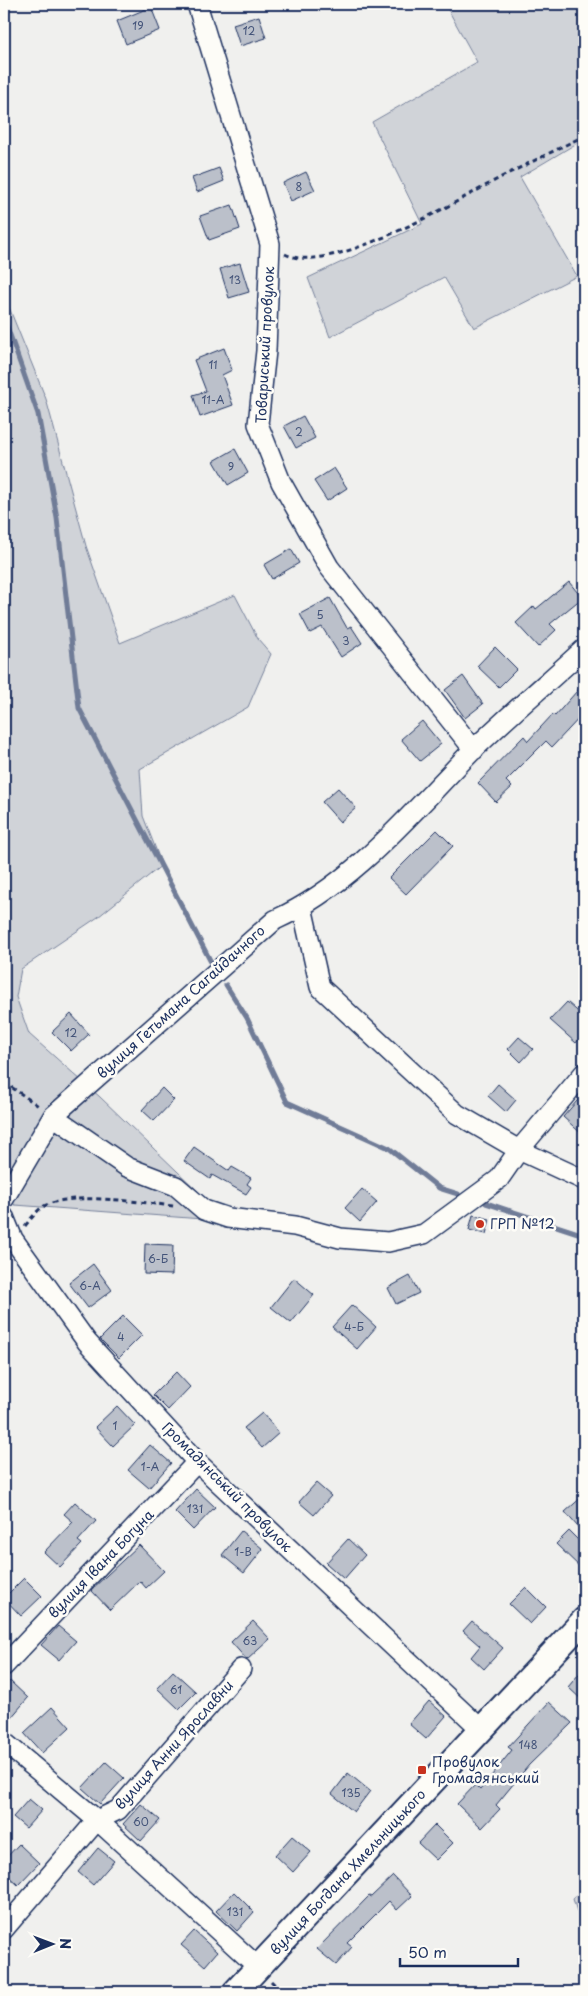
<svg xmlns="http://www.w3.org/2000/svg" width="588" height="1996" viewBox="0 0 588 1996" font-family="'Playpen Sans',sans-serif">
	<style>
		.green { fill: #d0d3d8; stroke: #76819b }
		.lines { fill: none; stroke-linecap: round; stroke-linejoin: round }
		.stream { stroke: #6f7b97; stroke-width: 5 }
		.building { fill: #bbc0ca; stroke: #1b2f5e }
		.minor-casing { stroke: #1b2f5e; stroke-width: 22 }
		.tertiary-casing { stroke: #1b2f5e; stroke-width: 28 }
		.path { stroke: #1b2f5e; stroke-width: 3; stroke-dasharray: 5 4; stroke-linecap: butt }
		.minor { stroke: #fdfcf7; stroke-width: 19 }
		.tertiary { stroke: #fdfcf7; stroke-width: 24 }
		.poi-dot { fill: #c8321e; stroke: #fdfcf7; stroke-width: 2 }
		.labels { text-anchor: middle; stroke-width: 5; stroke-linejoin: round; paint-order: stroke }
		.number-label { font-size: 11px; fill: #435379 }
		.street-label { font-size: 14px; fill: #1b2f5e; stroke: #fdfcf7 }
		.poi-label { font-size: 14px; fill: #1b2f5e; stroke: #fdfcf7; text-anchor: start }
	</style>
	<rect width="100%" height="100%" fill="#f0f0ee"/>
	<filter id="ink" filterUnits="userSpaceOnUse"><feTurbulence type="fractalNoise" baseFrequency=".02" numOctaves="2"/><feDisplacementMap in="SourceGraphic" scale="10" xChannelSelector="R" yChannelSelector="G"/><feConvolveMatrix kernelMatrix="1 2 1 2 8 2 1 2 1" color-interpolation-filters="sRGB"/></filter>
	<g filter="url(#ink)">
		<path class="green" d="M445 4H584V139L520 177 577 276 474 328 444 277 330 337 308 278 422 224 372 122 477 62Z
			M4 295 46 399 86 546 120 643 235 595 258 639 271 654 248 707 140 769 143 816 162 865 98 917 21 969 16 997 29 1034 100 1097 229 1221 15 1205 4 1193Z
			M584 1886V1933L573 1899Z"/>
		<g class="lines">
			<path class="stream" d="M4 318 38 414 57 518 79 708 212 964
				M226 985 247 1018 287 1102 389 1148 439 1188 458 1194
				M486 1203 584 1235"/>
		</g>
		<path class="building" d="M151 7 160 30 126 44 117 21Z
			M259 16 266 38 240 46 233 24Z
			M219 168 224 181 197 192 192 178Z
			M306 172 315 190 291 201 283 183Z
			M232 205 240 229 209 240 200 216Z
			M240 263 249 292 229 298 220 269Z
			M224 348 232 370 222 375 233 405 200 417 193 395 206 391 194 360Z
			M303 416 315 438 296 448 284 426Z
			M235 449 248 473 228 485 214 461Z
			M334 468 347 488 327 501 314 481Z
			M291 549 299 563 272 579 264 565Z
			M569 582 582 598 550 624 556 630 538 647 516 623 534 606 536 609Z
			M330 598 347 628 351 626 362 643 341 657 322 627 310 633 300 614Z
			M495 647 517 669 499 687 477 666Z
			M463 676 483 704 465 718 445 690Z
			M584 683V713L552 747 546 741 506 781 512 787 496 802 478 783 524 736 528 741 553 714 555 716Z
			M422 721 441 744 420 761 401 739Z
			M338 788 356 808 340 822 322 802Z
			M437 830 453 846 406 894 389 878Z
			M567 1002 584 1017V1034L576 1043 550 1020Z
			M71 1014 89 1034 71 1051 52 1032Z
			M519 1037 533 1049 521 1062 508 1049Z
			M498 1084 516 1100 506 1112 488 1096Z
			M162 1088 174 1100 154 1121 142 1110Z
			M584 1093V1136L563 1117Z
			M194 1147 229 1171 232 1167 251 1178 247 1184 251 1187 246 1194 212 1175 210 1179 184 1161Z
			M362 1189 377 1202 360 1222 345 1208Z
			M473 1215 490 1219 486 1234 469 1230Z
			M145 1244 173 1245 172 1275 144 1274Z
			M93 1264 112 1290 88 1308 69 1283Z
			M410 1276 419 1293 396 1304 388 1288Z
			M294 1278 314 1295 291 1323 271 1307Z
			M352 1305 376 1327 357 1349 332 1327Z
			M123 1316 142 1335 119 1358 100 1339Z
			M176 1372 190 1387 168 1410 153 1395Z
			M117 1406 135 1425 113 1446 95 1427Z
			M262 1413 279 1433 262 1448 244 1428Z
			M150 1445 171 1463 149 1488 128 1470Z
			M316 1483 331 1496 314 1515 299 1502Z
			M196 1489 215 1507 193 1530 175 1512Z
			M584 1495V1534L565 1512Z
			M75 1502 96 1521 78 1541 82 1544 60 1567 44 1552 73 1522 64 1514Z
			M241 1531 263 1549 244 1573 222 1555Z
			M569 1531 584 1546V1571L556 1544Z
			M348 1539 365 1555 344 1579 326 1563Z
			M139 1545 164 1571 146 1588 140 1581 110 1610 91 1590Z
			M24 1578 42 1596 21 1616 4 1598Z
			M526 1587 546 1607 530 1624 509 1604Z
			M253 1621 270 1639 247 1660 231 1642Z
			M472 1621 503 1648 484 1669 471 1657 480 1646 463 1631Z
			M58 1626 76 1641 59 1660 41 1645Z
			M584 1668V1702L568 1687Z
			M173 1671 196 1692 179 1709 157 1688Z
			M10 1681 28 1698 4 1726V1688Z
			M429 1701 446 1716 426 1739 409 1724Z
			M549 1702 572 1723 529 1765 496 1805 500 1809 482 1828 457 1804 475 1785 480 1790 512 1750 508 1747Z
			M52 1707 70 1727 42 1753 24 1733Z
			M106 1762 124 1778 100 1804 82 1788Z
			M348 1773 370 1791 354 1812 332 1794Z
			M29 1799 42 1810 26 1828 13 1817Z
			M141 1804 160 1820 141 1841 123 1824Z
			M435 1825 453 1843 436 1860 418 1843Z
			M292 1836 311 1852 293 1872 275 1855Z
			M19 1844 39 1863 18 1885 4 1872V1860Z
			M98 1848 114 1861 93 1885 78 1872Z
			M393 1876 412 1896 397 1910 389 1901 347 1943 352 1947 336 1965 317 1949 369 1896 371 1897Z
			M234 1892 254 1912 237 1931 216 1911Z
			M194 1931 217 1952 205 1966 181 1945Z"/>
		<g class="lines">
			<defs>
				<path id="minor" d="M197 4 270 244 266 351 258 424 281 482 329 567 474 750
					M302 907 320 987 457 1114 519 1150 584 1180
					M53 1116 127 1167 176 1186 204 1210 228 1218 295 1226 340 1238 388 1242 424 1234 499 1179 519 1150 584 1073
					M4 1199 53 1116 275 920C353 885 413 811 472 751 508 716 547 683 584 649
					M4 1217 13 1239 87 1342 197 1462 482 1730
					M4 1666 197 1462
					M4 1742 97 1820 258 1967
					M4 1929 97 1820 118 1810 241 1669"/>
				<path id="tertiary" d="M235 1992 584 1620"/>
			</defs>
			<use href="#minor" class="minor-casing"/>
			<use href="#tertiary" class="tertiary-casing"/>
			<path class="path" d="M285 254C331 278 465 196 509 173 534 161 559 148 584 136
				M4 1082 40 1107
				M25 1226C30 1220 35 1213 41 1208 66 1190 143 1203 174 1206
				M271 1981 282 1992"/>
			<use href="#minor" class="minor"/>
			<use href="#tertiary" class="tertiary"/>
		</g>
	</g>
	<g class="poi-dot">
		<circle cx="480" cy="1224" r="5"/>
		<rect x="417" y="1765" width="10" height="10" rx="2.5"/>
	</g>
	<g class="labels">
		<g class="number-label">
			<text x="138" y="30">19</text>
			<text x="249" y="35">12</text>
			<text x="299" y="191">8</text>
			<text x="235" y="284">13</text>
			<text x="213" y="369">11</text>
			<text x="213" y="404">11-А</text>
			<text x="299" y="436">2</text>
			<text x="231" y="471">9</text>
			<text x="320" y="619">5</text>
			<text x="346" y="645">3</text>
			<text x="71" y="1037">12</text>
			<text x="158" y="1263">6-Б</text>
			<text x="90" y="1290">6-А</text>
			<text x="354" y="1331">4-Б</text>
			<text x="121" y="1341">4</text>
			<text x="115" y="1430">1</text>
			<text x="150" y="1471">1-А</text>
			<text x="195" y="1513">131</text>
			<text x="243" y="1556">1-В</text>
			<text x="250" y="1645">63</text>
			<text x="176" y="1694">61</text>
			<text x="528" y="1749">148</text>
			<text x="351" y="1797">135</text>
			<text x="141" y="1826">60</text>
			<text x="235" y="1916">131</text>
		</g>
		<g class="street-label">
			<text transform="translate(265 345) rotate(-87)" y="5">Товариський провулок</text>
			<text transform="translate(181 1002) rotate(-42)" y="5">вулиця Гетьмана Сагайдачного</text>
			<text transform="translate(227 1487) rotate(45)" y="5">Громадянський провулок</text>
			<text transform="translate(101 1564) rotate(-46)" y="5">вулиця Івана Богуна</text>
			<text transform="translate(174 1745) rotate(-48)" y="5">вулиця Анни Ярославни</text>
			<text transform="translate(348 1872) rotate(-47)" y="5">вулиця Богдана Хмельницького</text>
		</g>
		<g class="poi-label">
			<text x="490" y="1229">ГРП №12</text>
			<text x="432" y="1767">Провулок<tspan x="432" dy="16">Громадянський</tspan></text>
		</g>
	</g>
	<rect width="588" height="1996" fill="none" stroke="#fdfcf7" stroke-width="20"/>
	<rect x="10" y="10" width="568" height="1976" fill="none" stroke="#1b2f5e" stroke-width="2" filter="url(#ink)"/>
	<g transform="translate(52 1944) rotate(89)" stroke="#fdfcf7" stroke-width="4" paint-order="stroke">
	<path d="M0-4L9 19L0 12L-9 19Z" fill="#1b2f5e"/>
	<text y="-8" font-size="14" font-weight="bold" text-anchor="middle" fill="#1b2f5e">N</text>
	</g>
	<path d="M400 1958v8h118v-8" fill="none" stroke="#1b2f5e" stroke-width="2.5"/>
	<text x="408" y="1958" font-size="15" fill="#1b2f5e" stroke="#fdfcf7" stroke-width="4" paint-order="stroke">50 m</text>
</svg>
